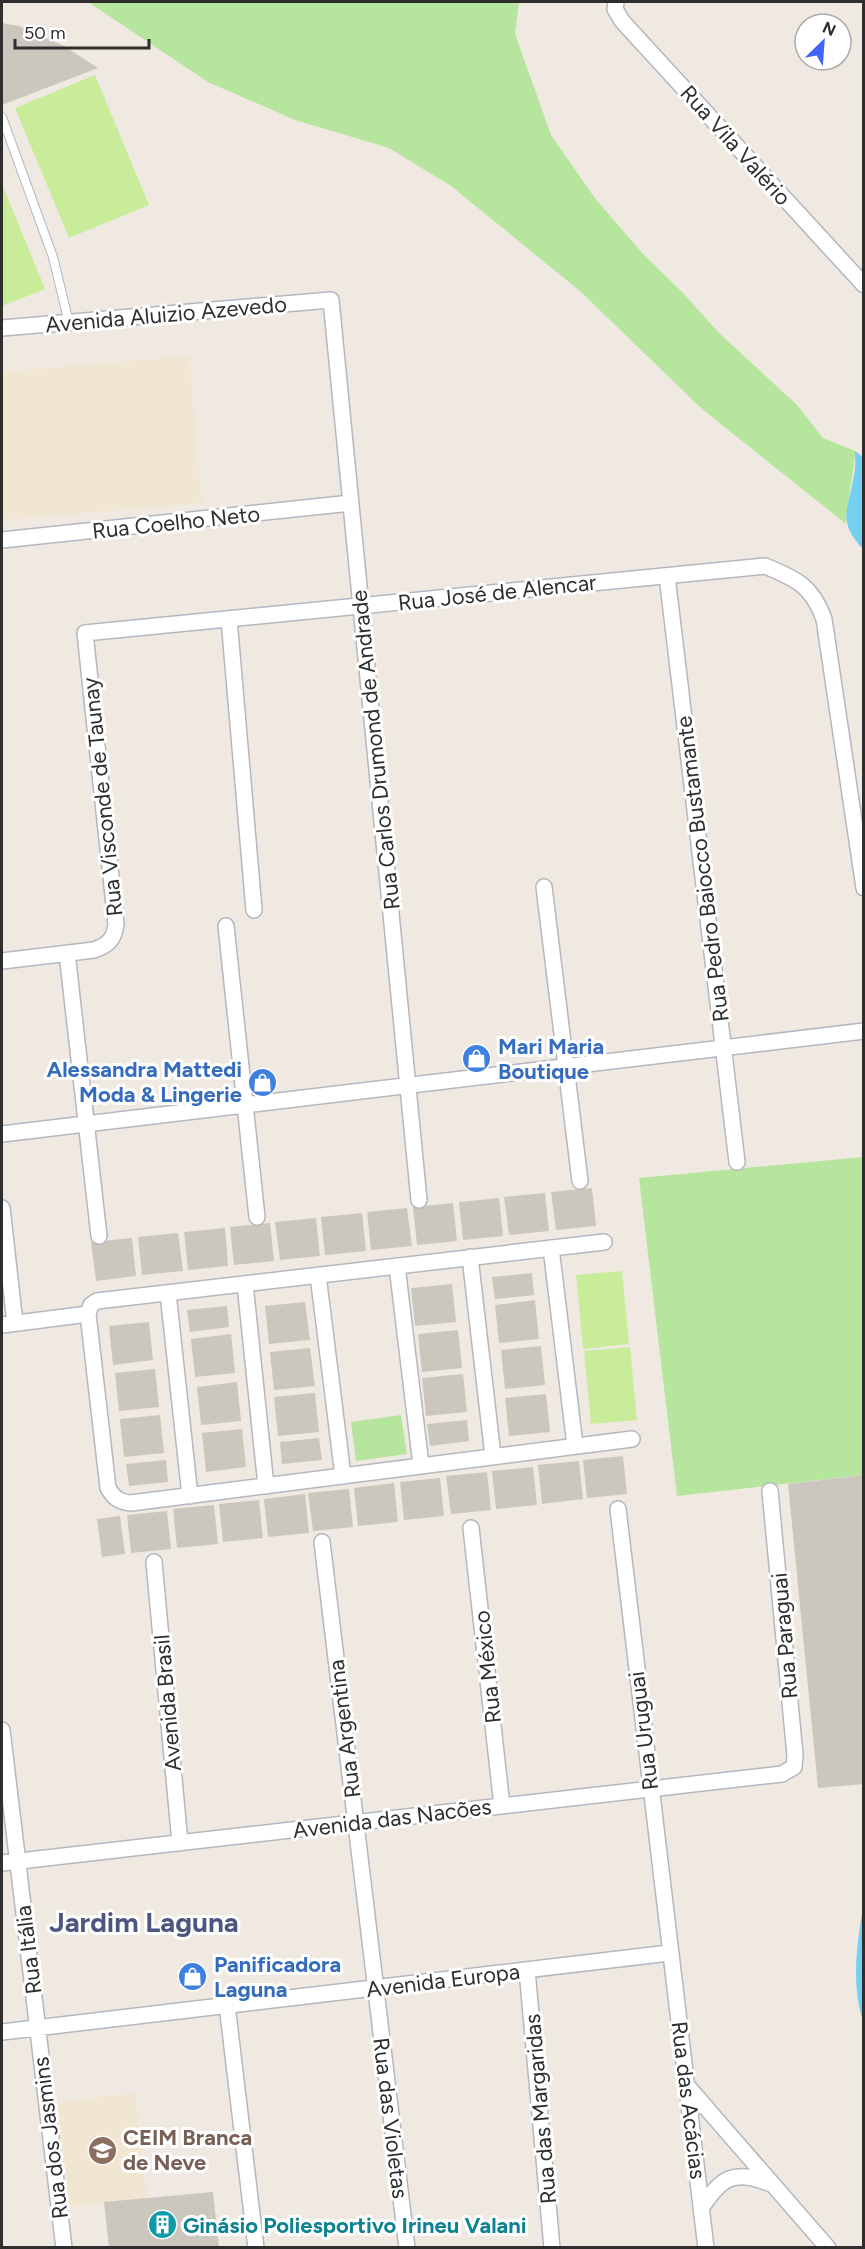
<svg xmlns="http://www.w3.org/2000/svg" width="865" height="2249" viewBox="0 0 865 2249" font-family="Figtree,sans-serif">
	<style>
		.education { fill: #f0e6d1 }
		.green { fill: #b6e59e }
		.pitch { fill: #c9ec9a }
		.water { fill: #75cff0 }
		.building { fill: #cbc7bf }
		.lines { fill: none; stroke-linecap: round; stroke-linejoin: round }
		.service-casing { stroke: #b4b7c1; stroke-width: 10 }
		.minor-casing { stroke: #b4b7c1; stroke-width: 18 }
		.service { stroke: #fff; stroke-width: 8 }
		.minor { stroke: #fff; stroke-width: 15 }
		.labels { text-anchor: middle; stroke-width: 6; stroke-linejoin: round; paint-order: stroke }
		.street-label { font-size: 22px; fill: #2e2e2e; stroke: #fff }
		.shop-label { font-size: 22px; font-weight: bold; fill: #366cbe; stroke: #fff; text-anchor: start }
		.education-label { font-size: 22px; font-weight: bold; fill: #785e54; stroke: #fff; text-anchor: start }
		.culture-label { font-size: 22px; font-weight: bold; fill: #0d838f; stroke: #fff; text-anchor: start }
		.district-label { font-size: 28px; font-weight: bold; fill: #4d5680; stroke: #fff }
	</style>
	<rect width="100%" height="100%" fill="#efe9e1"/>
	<path class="education" d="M189 356 202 503 2 520V372Z
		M135 2093 147 2198 69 2207 57 2102Z"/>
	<path class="green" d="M88 2H519L515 34 551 135 594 197 643 254 684 294 719 333 797 405 823 438 855 451C854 476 847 499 846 524L702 409 580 291 451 186 389 148 295 120 208 82Z
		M863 1157V1475L677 1496 639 1178Z
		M401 1415 407 1454 356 1461 351 1422Z"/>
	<path class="pitch" d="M95 75 149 205 69 238 15 108Z
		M2 184 45 289 2 306Z
		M622 1271 629 1344 583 1349 576 1275Z
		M630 1347 637 1420 591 1424 584 1351Z"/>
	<path class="water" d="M855 451 863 457V549C836 521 849 508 854 475 856 468 855 459 855 451Z
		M863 1907V2021C851 1984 857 1944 863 1907Z"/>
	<path class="building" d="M2 23 19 26 64 46 98 68 2 105Z
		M592 1188 596 1226 556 1230 551 1192Z
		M545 1193 549 1231 509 1235 504 1197Z
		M499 1198 503 1236 463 1240 459 1202Z
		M453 1203 457 1241 417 1245 413 1207Z
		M407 1208 412 1246 371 1250 367 1212Z
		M362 1213 366 1251 325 1255 321 1217Z
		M316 1218 320 1256 280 1260 275 1222Z
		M270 1223 274 1261 234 1265 230 1227Z
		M225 1228 228 1266 188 1270 184 1232Z
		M178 1233 183 1271 142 1275 138 1237Z
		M132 1238 136 1276 96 1281 91 1242Z
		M532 1273 534 1295 495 1299 492 1277Z
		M452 1284 456 1322 415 1326 411 1288Z
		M535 1300 539 1339 499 1343 495 1305Z
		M305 1302 310 1340 269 1344 265 1306Z
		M227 1306 229 1327 190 1332 187 1310Z
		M149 1322 153 1360 113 1365 109 1326Z
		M458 1330 462 1368 422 1372 418 1334Z
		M231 1334 235 1373 195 1377 191 1339Z
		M541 1346 545 1385 505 1389 501 1350Z
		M310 1348 315 1386 274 1390 270 1352Z
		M155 1369 159 1407 119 1411 115 1373Z
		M463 1374 467 1412 426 1416 422 1378Z
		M237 1382 241 1421 201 1425 197 1387Z
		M315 1393 319 1432 278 1436 274 1397Z
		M546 1394 550 1432 509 1436 505 1398Z
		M160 1415 164 1453 124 1457 120 1419Z
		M467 1420 469 1441 430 1446 427 1424Z
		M242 1429 246 1467 206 1472 202 1433Z
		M319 1438 322 1460 282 1464 280 1442Z
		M623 1456 627 1494 587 1498 583 1460Z
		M166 1460 168 1482 129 1486 126 1464Z
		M579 1461 583 1499 542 1504 538 1465Z
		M533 1467 537 1505 496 1509 492 1471Z
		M487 1472 491 1510 451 1514 446 1476Z
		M864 1475V1784L818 1788 788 1484Z
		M440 1478 444 1516 404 1520 400 1482Z
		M394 1483 398 1522 358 1526 354 1488Z
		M349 1489 353 1527 313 1531 308 1493Z
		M305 1494 309 1533 268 1537 264 1499Z
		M259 1500 263 1538 223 1542 219 1504Z
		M214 1505 218 1544 177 1548 173 1509Z
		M167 1511 171 1549 131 1553 127 1515Z
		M120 1516 125 1554 102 1557 97 1519Z
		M213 2192 219 2248H109L104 2202Z"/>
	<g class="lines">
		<defs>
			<path id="service" d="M2 117 53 257 69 323"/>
			<path id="minor" d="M616 2 615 9 622 21 864 285
				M2 328 331 300 419 1200
				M2 540 351 503
				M667 576 737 1162
				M229 619 254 910
				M544 887 580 1181
				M226 926 257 1217
				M67 953 99 1236
				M2 961 94 950C108 945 114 940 116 924L85 633 765 566C797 579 812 586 824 619L864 888
				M2 1134 864 1031
				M2 1208 15 1323
				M604 1242 97 1301 91 1305 88 1314 108 1488C114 1498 119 1502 131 1503L632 1439
				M551 1248 575 1445
				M470 1257 493 1456
				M397 1266 421 1465
				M318 1275 343 1476
				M245 1284 266 1486
				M168 1293 190 1496
				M2 1325 88 1314
				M618 1509 706 2248
				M471 1528 502 1806
				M322 1542 407 2248
				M154 1562 180 1843
				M2 1730 64 2248
				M2 1863 782 1774 794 1767 795 1755 770 1491
				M527 1970 552 2248
				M227 2005 256 2248
				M2 2032 669 1953
				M689 2088 828 2248
				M702 2207C721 2178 734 2169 768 2183"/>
		</defs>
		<use href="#service" class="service-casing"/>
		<use href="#minor" class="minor-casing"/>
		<use href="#service" class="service"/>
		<use href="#minor" class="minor"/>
	</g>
	<defs>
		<symbol id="shop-disc" viewBox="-11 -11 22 22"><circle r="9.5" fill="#3f7fe0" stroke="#fff"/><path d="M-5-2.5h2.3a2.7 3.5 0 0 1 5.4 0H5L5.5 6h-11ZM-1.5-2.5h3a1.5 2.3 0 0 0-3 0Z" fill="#fff"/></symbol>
		<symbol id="school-disc" viewBox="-11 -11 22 22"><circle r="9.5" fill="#8d6e63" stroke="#fff"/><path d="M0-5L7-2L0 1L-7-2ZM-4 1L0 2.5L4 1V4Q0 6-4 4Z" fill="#fff"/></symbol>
		<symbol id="building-disc" viewBox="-11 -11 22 22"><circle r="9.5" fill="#0f9aa8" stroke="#fff"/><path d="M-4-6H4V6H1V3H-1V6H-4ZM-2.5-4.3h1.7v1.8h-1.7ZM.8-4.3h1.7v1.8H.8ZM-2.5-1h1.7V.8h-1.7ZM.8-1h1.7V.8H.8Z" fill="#fff"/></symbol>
	</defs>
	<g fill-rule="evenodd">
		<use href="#shop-disc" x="460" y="1042" width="33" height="33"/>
		<use href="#shop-disc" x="246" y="1066" width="33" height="33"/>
		<use href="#shop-disc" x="176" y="1960" width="33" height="33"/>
		<use href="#school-disc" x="86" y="2134" width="33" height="33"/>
		<use href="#building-disc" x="146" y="2208" width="33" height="33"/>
	</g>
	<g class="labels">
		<g class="street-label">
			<text transform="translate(736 145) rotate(48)" y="8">Rua Vila Valério</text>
			<text transform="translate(166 314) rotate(-5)" y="8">Avenida Aluizio Azevedo</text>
			<text transform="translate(176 522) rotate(-6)" y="8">Rua Coelho Neto</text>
			<text transform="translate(497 592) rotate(-6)" y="8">Rua José de Alencar</text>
			<text transform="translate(375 750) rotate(-96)" y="8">Rua Carlos Drumond de Andrade</text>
			<text transform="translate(102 797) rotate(-96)" y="8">Rua Visconde de Taunay</text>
			<text transform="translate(702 869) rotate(-97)" y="8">Rua Pedro Baiocco Bustamante</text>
			<text transform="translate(784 1636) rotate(-95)" y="8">Rua Paraguai</text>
			<text transform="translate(487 1667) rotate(-96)" y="8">Rua México</text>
			<text transform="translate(167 1703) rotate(-95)" y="8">Avenida Brasil</text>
			<text transform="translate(344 1729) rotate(-97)" y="8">Rua Argentina</text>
			<text transform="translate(643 1731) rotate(-97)" y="8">Rua Uruguai</text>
			<text transform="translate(392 1818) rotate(-7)" y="8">Avenida das Nacões</text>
			<text transform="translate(28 1950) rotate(-97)" y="8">Rua Itália</text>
			<text transform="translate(443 1980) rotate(-7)" y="8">Avenida Europa</text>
			<text transform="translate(689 2100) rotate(83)" y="8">Rua das Acácias</text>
			<text transform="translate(540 2109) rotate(-95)" y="8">Rua das Margaridas</text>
			<text transform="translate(391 2118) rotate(83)" y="8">Rua das Violetas</text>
			<text transform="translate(50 2138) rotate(-97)" y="8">Rua dos Jasmins</text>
		</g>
		<g class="shop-label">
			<text x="498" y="1054">Mari Maria<tspan x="498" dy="25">Boutique</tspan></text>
			<text x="242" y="1077" text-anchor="end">Alessandra Mattedi<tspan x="242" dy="25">Moda &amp; Lingerie</tspan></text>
			<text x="214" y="1972">Panificadora<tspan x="214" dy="25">Laguna</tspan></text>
		</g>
		<g class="education-label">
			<text x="123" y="2145">CEIM Branca<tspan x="123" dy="25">de Neve</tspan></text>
		</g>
		<g class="culture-label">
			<text x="183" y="2233">Ginásio Poliesportivo Irineu Valani</text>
		</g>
		<g class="district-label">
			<text x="144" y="1932">Jardim Laguna</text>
		</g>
	</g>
	<rect width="865" height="2249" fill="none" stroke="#2e2e2e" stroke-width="6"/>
	<g transform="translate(823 42) rotate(25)"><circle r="28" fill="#ffffff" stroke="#ababab" stroke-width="1.5"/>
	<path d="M0-4.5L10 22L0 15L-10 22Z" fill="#4264fb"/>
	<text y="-9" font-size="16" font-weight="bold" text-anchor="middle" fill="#2e2e2e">N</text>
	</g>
	<path d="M15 39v9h134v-9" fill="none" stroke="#2e2e2e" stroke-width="3"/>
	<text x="24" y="39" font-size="18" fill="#2e2e2e" stroke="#ffffff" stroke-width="4.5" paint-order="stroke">50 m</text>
</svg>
